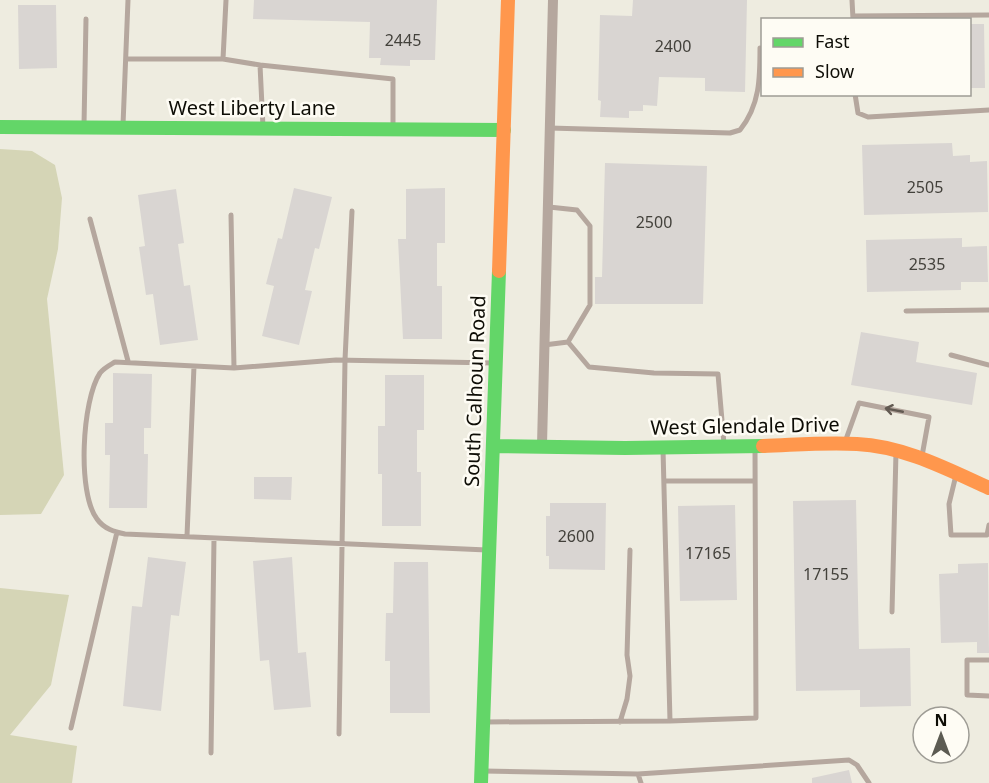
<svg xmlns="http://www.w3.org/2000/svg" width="989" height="783" viewBox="0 0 989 783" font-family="'Noto Sans',sans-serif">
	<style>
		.green { fill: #d5d5b6 }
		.building { fill: #d9d5d2 }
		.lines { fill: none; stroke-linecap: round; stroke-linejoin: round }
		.lane { stroke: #b5a79e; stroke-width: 5 }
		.street { stroke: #b5a79e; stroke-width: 10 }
		.fast { stroke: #63d668; stroke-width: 14 }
		.slow { stroke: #ff974d; stroke-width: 14 }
		.oneway { stroke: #625a52 }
		.labels { text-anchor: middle; stroke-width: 5; stroke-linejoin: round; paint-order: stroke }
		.number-label { font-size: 16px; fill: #43413b }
		.street-label { font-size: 20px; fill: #0e0d06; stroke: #fefcf4 }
	</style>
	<rect width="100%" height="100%" fill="#eeece0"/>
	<path class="green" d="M0 149 32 151 55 165 62 198 58 249 47 299 64 475 41 514 0 515Z
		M0 588 69 595 51 685 10 735 77 746 72 783H0Z"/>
	<path class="building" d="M254 0H437L435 60H410V66L380 65 381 58H369L370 22 253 19Z
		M633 0H747L745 92 705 91V78L659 77 657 106 643 105V111H629V118L600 117 601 101 598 100 600 15 632 16Z
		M18 5H56L57 68 19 69Z
		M969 24H984L985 88H969Z
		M952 143 953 156 970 155V162L987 161 988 212 864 215 862 145Z
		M605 163 707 166 703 304H595V277H602Z
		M294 188 332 197 319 249 315 248 305 290 312 291 299 345 262 336 274 286 266 284 278 238 282 239Z
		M445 188V243H437V286H442V339H403L398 239H406V189Z
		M176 189 184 243 178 244 184 286 190 285 198 340 160 345 153 294 146 295 139 247 145 246 138 195Z
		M962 238V247L987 246 988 282H961V290L867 292 866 240Z
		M861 332 919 342 916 362 977 373 972 405 851 385Z
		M113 373 152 374 151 428H144V454H148L147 508H109L110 455H105V423H113Z
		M385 375H424V430H417V472H421V526H382V474H378V426H385Z
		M254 477H292L291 500 254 499Z
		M856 500 859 649 910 648 911 706 860 707V690L796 691 793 501Z
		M550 503H606L605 570 549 569V556H546V516H550Z
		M735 505 737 600 680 601 678 506Z
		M148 557 186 562 179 616 171 615 161 711 123 706 132 606 142 607Z
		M292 557 298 653 306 652 311 707 274 710 269 660 260 661 253 561Z
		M394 562H428L430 713H390V661H385L386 613H393Z
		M988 563 989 653H977V642L941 643 939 574 958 573V564Z
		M849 770 852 783H812V778Z"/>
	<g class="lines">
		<path class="lane" d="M852 0 853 19
			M853 16 989 15
			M126 59H223L226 0
			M223 59 260 65 263 127
			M260 65 393 79V127
			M855 94 858 113 868 117 989 110
			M84 125 86 19
			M123 125 128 0
			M549 128 730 133 740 130C760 105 760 78 760 48
			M231 215 234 368
			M90 219 128 361
			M906 311 989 310
			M568 342 589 367 654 373 718 374 724 444
			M544 345 568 342 590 305V226L577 210 549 207
			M951 355 989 365
			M845 442 859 403 929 417 922 456
			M663 449 670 721 756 718 755 447
			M956 475 949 504 951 535H987L989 525
			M664 481H755
			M187 536 194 366
			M487 550 125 534C115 532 104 529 97 519 77 493 82 400 100 373 104 368 110 365 115 362L234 368 336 360 494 363
			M892 612 896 452
			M989 660H967V695L989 696
			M485 722 670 721
			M620 722 627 699 630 676 627 655 630 550
			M71 728 117 532
			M339 734 345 360 352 211
			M211 753 214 538
			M484 771 638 774 849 760 857 765 869 783
			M638 774 641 783"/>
		<path class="street" d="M542 445 553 0"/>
		<path class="fast" d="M0 127 504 130
			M493 446 625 448 763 446
			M481 783 499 271"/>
		<path class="slow" d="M499 271 508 0
			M763 446C794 445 826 442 857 444 903 446 947 469 989 488"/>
	</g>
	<defs><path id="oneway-shaft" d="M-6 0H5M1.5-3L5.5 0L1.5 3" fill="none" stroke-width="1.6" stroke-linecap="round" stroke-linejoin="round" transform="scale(1.5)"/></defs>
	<use class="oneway" href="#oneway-shaft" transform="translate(894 410) rotate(-169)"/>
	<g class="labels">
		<g class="number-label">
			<text x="403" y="46">2445</text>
			<text x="673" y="52">2400</text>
			<text x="925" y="193">2505</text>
			<text x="654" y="228">2500</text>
			<text x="927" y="270">2535</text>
			<text x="576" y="542">2600</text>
			<text x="708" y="559">17165</text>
			<text x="826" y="580">17155</text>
		</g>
		<g class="street-label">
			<text x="252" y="115">West Liberty Lane</text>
			<text transform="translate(475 391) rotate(-88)" y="7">South Calhoun Road</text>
			<text transform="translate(745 426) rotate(-1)" y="7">West Glendale Drive</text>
		</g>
	</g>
	<rect x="761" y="18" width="210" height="78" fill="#fefcf4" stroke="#9e9c95" stroke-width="1.5"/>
	<rect x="773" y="38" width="30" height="9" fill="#63d668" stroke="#9e9c95" stroke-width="1.5"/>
	<text x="815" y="48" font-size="18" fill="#0e0d06">Fast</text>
	<rect x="773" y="68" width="30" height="9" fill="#ff974d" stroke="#9e9c95" stroke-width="1.5"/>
	<text x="815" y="78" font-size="18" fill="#0e0d06">Slow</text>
	<g transform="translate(941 735)"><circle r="28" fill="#fefcf4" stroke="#9e9c95" stroke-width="1.5"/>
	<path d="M0-4.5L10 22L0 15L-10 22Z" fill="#5c5b52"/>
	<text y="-9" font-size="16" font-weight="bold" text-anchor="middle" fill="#0e0d06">N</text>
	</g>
</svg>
